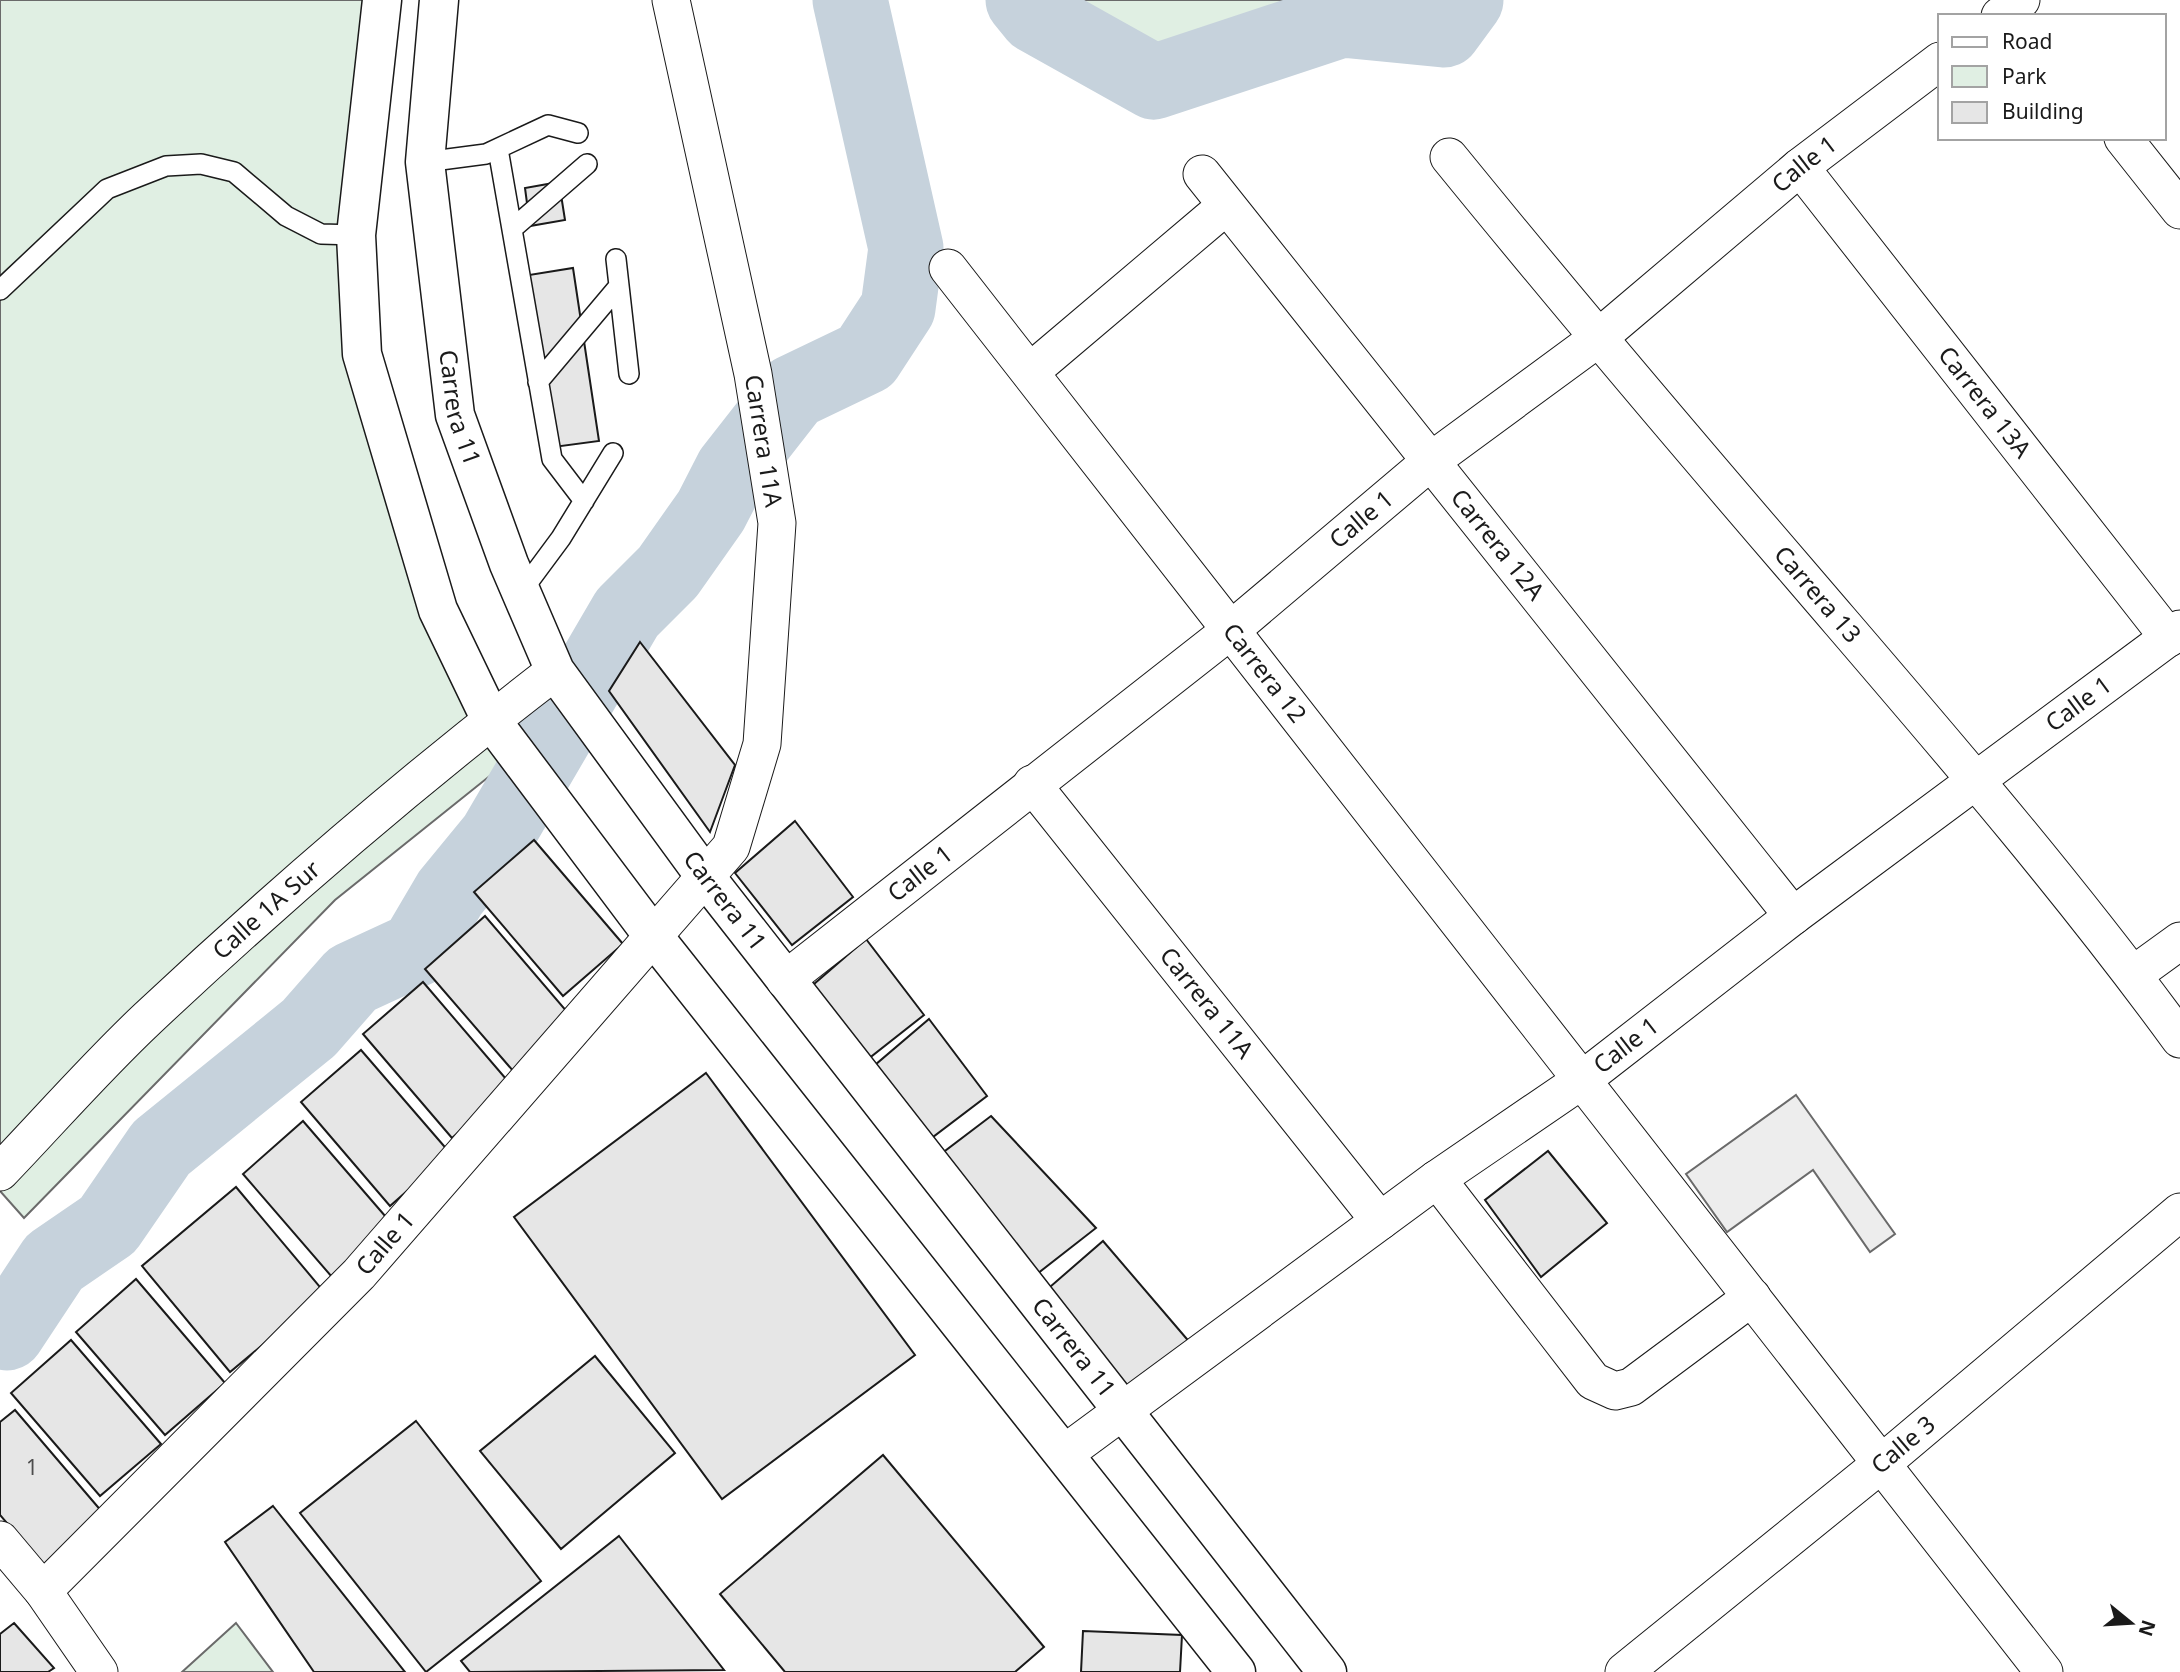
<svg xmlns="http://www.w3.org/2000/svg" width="2180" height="1672" viewBox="0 0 2180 1672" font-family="'Noto Sans',sans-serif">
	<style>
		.green { fill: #e0efe3; stroke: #6a6a6a; stroke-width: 2 }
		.parking { fill: #ededed; stroke: #6a6a6a; stroke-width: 2 }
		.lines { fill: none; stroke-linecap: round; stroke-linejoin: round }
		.stream { stroke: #c6d2dc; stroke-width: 12 }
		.river { stroke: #c6d2dc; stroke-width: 75 }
		.building { fill: #e6e6e6; stroke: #1a1a1a; stroke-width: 2 }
		.lane-casing { stroke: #1a1a1a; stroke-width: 22 }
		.street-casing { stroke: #1a1a1a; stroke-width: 39 }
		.secondary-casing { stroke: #1a1a1a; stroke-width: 41 }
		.lane { stroke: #fff; stroke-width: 19 }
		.street { stroke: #fff; stroke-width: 37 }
		.secondary { stroke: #fff; stroke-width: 38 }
		.labels { text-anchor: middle; stroke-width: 5; stroke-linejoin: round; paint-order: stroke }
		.number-label { font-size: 21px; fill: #4d4d4d }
		.street-label { font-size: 24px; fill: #1a1a1a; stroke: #fff }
	</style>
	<rect width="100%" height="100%" fill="#fff"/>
	<path class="green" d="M0 0H382L362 354 438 610 501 767 335 900 24 1218 0 1191Z
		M1023 0H1466L1444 30 1342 20 1154 82 1036 16Z
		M236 1623 273 1672H182Z"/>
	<path class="parking" d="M1796 1095 1895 1234 1870 1252 1813 1170 1727 1232 1686 1174Z"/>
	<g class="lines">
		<path class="stream" d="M0 1342 7 1333"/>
		<path class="river" d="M1023 0 1036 16 1154 82 1342 20 1444 30 1466 0
			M7 1333 54 1262 108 1225 161 1148 309 1028 352 979 417 949 450 893 496 837 627 613 668 572 711 511 732 470 793 392 866 357 898 308 906 248 850 0"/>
	</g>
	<path class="building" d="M559 182 565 220 530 226 525 188Z
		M573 268 599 441 554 447 529 275Z
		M640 642 735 765 710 832 609 691Z
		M795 821 853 897 792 945 735 873Z
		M534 840 623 944 563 996 474 892Z
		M485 916 574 1020 514 1072 425 969Z
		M866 939 924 1015 863 1063 806 991Z
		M423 982 512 1086 452 1138 363 1034Z
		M929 1019 987 1096 925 1143 868 1071Z
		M361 1050 450 1153 390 1206 301 1102Z
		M706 1073 915 1355 722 1499 514 1217Z
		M991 1116 1096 1228 1037 1274 941 1154Z
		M303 1121 392 1224 332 1277 243 1174Z
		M1548 1151 1607 1223 1541 1277 1485 1200Z
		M236 1187 325 1293 230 1372 142 1266Z
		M1103 1241 1192 1345 1132 1397 1043 1293Z
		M136 1279 225 1383 165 1435 76 1332Z
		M71 1340 161 1444 100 1496 11 1393Z
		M595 1356 675 1453 561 1549 480 1451Z
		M15 1410 103 1513 43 1565 0 1515V1422Z
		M416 1421 541 1581 426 1672 300 1513Z
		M883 1455 1044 1647 1015 1672H785L720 1594Z
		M273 1506 405 1672H314L225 1542Z
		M619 1536 724 1670 470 1672 461 1661Z
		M14 1623 54 1668 48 1672H0V1634Z
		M1083 1631 1182 1635 1180 1672H1081Z"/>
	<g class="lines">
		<defs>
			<path id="lane" d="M498 149 552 459 584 501
				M425 162 486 154 548 125 578 133
				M512 229 587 164
				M616 259 629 374
				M0 290 107 189 166 166 201 164 234 172 286 216 321 234 356 235
				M538 382 618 287
				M521 592 561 538 613 453"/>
			<g id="street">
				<path d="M2000 16 2021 0"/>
				<path d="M2123 138 2180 210"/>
				<path id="s1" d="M1449 157C1563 297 1679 434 1797 571 1928 724 2061 876 2180 1039"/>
				<path id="s2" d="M1800 167 2169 638"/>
				<path id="s3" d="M1202 174 1793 916"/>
				<path id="s4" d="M948 268 2044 1672"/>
				<path d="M1030 372 1226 206"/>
				<path id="s5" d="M1032 784 1380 1221"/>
				<path d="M2133 975 2180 941"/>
				<path id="s6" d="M785 980 1231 630 1431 461 1597 339 1800 167 1940 61"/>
				<path id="s7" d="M0 1172C49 1121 96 1067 147 1019 277 897 414 779 555 671"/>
				<path d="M1437 1179 1593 1381 1615 1391 1631 1387 1752 1297"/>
				<path id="s8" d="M1064 1454 1437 1179 1582 1080 1793 916 2180 629"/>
				<path d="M0 1540 43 1591 99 1672"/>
				<path id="s9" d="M43 1591 359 1274 731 847 762 744 777 523 753 374 671 0"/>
				<path id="s10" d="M1624 1672 1881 1464 2180 1212"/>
			</g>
			<g id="secondary">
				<path d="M382 0 356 235 362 354 438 610 491 720 654 937 1236 1672"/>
				<path id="s11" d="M439 0 425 162 455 415 509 564 555 671 704 875 1327 1672"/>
			</g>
		</defs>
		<use href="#lane" class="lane-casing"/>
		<use href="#street" class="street-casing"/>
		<use href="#secondary" class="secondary-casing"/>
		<use href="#lane" class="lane"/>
		<use href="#street" class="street"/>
		<use href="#secondary" class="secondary"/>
	</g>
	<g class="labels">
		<g class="number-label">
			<text x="32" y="1475">1</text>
		</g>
		<g class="street-label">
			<text dy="8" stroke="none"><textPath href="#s6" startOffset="1306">Calle 1</textPath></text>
			<text dy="8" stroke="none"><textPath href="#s2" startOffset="299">Carrera 13A</textPath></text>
			<text dy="8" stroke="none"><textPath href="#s11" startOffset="411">Carrera 11</textPath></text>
			<text transform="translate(763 441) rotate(81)" y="8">Carrera 11A</text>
			<text dy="8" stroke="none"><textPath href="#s6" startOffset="738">Calle 1</textPath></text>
			<text dy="8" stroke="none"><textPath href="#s3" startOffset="474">Carrera 12A</textPath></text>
			<text dy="8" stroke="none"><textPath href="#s1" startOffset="572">Carrera 13</textPath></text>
			<text dy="8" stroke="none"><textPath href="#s4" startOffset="514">Carrera 12</textPath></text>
			<text dy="8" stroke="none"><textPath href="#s8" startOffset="1262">Calle 1</textPath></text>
			<text dy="8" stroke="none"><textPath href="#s6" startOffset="172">Calle 1</textPath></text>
			<text dy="8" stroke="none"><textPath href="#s11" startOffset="978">Carrera 11</textPath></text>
			<text dy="8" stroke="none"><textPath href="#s7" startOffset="374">Calle 1A Sur</textPath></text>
			<text dy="8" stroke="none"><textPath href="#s5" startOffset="280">Carrera 11A</textPath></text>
			<text dy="8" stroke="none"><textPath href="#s8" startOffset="695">Calle 1</textPath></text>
			<text dy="8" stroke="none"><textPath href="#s9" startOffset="488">Calle 1</textPath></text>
			<text dy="8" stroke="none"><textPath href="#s11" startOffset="1545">Carrera 11</textPath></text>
			<text dy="8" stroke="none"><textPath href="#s10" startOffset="360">Calle 3</textPath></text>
		</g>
	</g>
	<rect x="1938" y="14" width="228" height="126" fill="#ffffff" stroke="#a3a3a3" stroke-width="2"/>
	<rect x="1952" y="37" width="35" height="10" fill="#ffffff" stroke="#a3a3a3" stroke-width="2"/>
	<text x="2002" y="49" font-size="21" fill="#1a1a1a">Road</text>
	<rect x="1952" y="66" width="35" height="21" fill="#e0efe3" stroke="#a3a3a3" stroke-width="2"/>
	<text x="2002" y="84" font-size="21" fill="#1a1a1a">Park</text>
	<rect x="1952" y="102" width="35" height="21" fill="#e6e6e6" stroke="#a3a3a3" stroke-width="2"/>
	<text x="2002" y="119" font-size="21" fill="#1a1a1a">Building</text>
	<g transform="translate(2131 1623) rotate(108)" stroke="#ffffff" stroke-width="5" paint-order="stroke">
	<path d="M0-5L12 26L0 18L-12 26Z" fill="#1a1a1a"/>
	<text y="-10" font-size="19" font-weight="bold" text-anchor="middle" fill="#1a1a1a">N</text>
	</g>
</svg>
